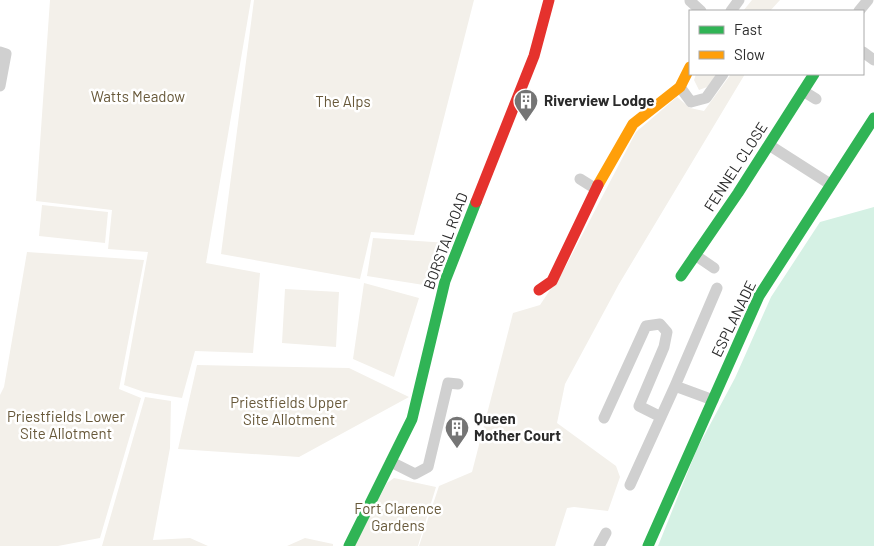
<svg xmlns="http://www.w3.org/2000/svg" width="874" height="546" viewBox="0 0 874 546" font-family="Barlow,sans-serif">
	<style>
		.green { fill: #f3f0ea }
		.water { fill: #d5f1e4 }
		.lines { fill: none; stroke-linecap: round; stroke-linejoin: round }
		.street { stroke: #d0d0d0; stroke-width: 11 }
		.fast { stroke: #30b455; stroke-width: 11 }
		.slow { stroke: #ff9f0a; stroke-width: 11 }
		.jam { stroke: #e5322d; stroke-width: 11 }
		.labels { text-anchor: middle; stroke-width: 5; stroke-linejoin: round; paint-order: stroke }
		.park-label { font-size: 15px; fill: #675839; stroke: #fff }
		.poi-label { font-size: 15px; font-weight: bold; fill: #2b2b2b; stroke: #fff; text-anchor: start }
		.street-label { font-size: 15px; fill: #2b2b2b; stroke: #fff }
	</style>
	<rect width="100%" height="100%" fill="#fff"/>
	<path class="green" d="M50 0H251L206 263 260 273 253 353 195 351 182 398 144 392 124 385 148 252 108 249 112 210 36 201Z
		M254 0H474L414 235 371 232 360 279 221 254Z
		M752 0H780L770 11H743Z
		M696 74H717L707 87 699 90 694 80Z
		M731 74H745L619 284 565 384 557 423 616 466 620 477 608 511 574 507 567 508 555 546H419L439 486 472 472 513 313 540 305 566 266 636 132 677 97 690 108 704 111Z
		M42 205 108 212 105 243 39 236Z
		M373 238 448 243 430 286 367 276Z
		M27 252 144 260 119 389 141 398 100 538 58 546H0V395L4 387Z
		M364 283 419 298 394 377 353 359Z
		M285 289 339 292 336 347 282 343Z
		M197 365 349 368 409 397 299 457 178 449Z
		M145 397 171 401 170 448 153 540 190 538 208 546H102Z
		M394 478 436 487 418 546H354L387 483Z
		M305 538 333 544V546H287Z"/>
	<path class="water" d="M874 207V546H658L697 449 735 378 771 297 820 222Z"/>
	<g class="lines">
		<path class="street" d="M691 0 690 1 701 11
			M731 11 739 0
			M859 11 868 0
			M0 52 6 54 0 86
			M863 52 874 60
			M680 87 691 102 706 98 723 74
			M803 91 816 99
			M769 145 830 184
			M580 179 596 189
			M695 255 714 268
			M675 386 713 400
			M604 418 646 326 660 324 667 332 664 347 639 406 661 417
			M391 462 415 474 428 467 448 383 458 384
			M630 485 675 386 717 288
			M599 546 606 533"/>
		<path class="fast" d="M681 276 738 193 814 74
			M349 546 412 419 445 281 476 202
			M648 546 759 296 874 118"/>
		<path class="slow" d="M598 185 633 124 680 87 690 67"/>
		<path class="jam" d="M476 202 534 56 549 0
			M539 290 552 281 598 185"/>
	</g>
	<defs>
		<symbol id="building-pin" viewBox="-11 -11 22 30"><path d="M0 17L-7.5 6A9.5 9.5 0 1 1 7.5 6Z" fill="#757575" stroke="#fff"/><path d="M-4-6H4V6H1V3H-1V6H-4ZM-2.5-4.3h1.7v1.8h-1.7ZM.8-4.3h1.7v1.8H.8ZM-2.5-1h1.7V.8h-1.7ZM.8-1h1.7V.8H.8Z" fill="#fff"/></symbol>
	</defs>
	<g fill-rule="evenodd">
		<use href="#building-pin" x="512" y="87" width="28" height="38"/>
		<use href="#building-pin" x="443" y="414" width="28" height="38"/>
	</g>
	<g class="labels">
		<g class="park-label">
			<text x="138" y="102">Watts Meadow</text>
			<text x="343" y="107">The Alps</text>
			<text x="289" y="408">Priestfields Upper<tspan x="289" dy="17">Site Allotment</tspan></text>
			<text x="66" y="422">Priestfields Lower<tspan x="66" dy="17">Site Allotment</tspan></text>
			<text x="398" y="514">Fort Clarence<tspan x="398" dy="17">Gardens</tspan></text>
		</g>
		<g class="poi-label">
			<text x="544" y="106">Riverview Lodge</text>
			<text x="474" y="424">Queen<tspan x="474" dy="17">Mother Court</tspan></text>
		</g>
		<g class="street-label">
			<text transform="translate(736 167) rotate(-57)" y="5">FENNEL CLOSE</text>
			<text transform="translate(446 241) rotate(-70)" y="5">BORSTAL ROAD</text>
			<text transform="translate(734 319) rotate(-64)" y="5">ESPLANADE</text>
		</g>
	</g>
	<rect x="689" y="10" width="175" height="65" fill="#ffffff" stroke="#aaaaaa"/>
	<rect x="699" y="26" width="25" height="8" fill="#30b455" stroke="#aaaaaa"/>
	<text x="734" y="35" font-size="15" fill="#2b2b2b">Fast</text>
	<rect x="699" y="51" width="25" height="8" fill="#ff9f0a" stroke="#aaaaaa"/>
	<text x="734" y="60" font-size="15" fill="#2b2b2b">Slow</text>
</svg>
